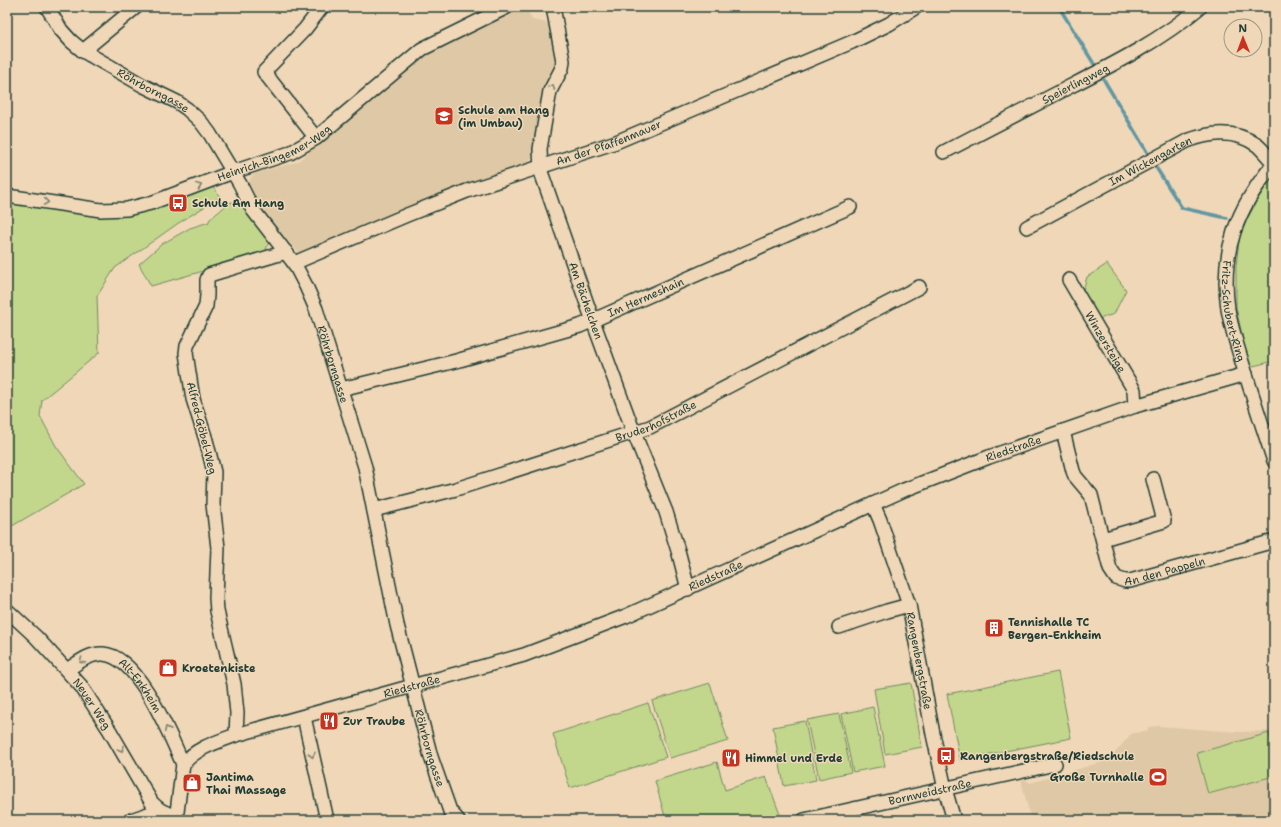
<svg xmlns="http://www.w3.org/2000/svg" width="1281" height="827" viewBox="0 0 1281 827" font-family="'Shantell Sans',sans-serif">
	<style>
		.built { fill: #dfc8a5 }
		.green { fill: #c2d78c; stroke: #708a60 }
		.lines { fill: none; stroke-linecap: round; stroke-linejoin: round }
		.stream { stroke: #6097a3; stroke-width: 3.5 }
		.minor-casing { stroke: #1f3d34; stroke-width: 16 }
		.minor { stroke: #f0d7b8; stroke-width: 13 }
		.oneway { stroke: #7d826f }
		.labels { text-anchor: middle; stroke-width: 3; stroke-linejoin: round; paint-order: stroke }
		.street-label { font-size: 11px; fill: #1f3d34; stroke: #f0d7b8 }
		.poi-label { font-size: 11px; font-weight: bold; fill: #1f3d34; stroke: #f0d7b8; text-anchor: start }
	</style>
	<rect width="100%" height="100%" fill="#f0d7b8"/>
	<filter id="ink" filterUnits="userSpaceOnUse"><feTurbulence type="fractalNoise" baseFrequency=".025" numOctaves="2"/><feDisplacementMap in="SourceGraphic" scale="8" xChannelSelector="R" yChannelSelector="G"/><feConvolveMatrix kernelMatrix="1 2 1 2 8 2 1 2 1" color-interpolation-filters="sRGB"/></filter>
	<g filter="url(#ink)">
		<path class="built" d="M515 7H526L532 20 549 23 558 64 544 91 532 157 523 168 300 254 255 207 249 190 250 188 249 183 250 179 253 175 256 173 297 162 320 143 319 141 424 54Z
			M1158 726 1238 732 1274 731V820H1031L1021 780H1026L1030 783 1109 760 1131 734 1148 730V727Z"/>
		<path class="green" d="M1274 174V361L1249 367 1236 308V266L1240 233 1256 202Z
			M212 186 220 197 177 224 115 268 97 296 99 353 42 400 40 416 56 446 84 484 7 529V199L100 214Z
			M237 201 243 204 267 240 268 244 266 250 259 255 151 286 139 264 162 244 190 228 209 222V220L229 203Z
			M1107 264 1126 290 1114 314 1099 319 1083 290 1087 277Z
			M1058 672 1071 738 960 760 947 694Z
			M710 683 728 741 670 758 652 701Z
			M911 683 922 747 885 754 874 689Z
			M648 703 666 757 570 788 553 734Z
			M873 707 885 766 853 772 841 714Z
			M839 714 851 772 819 779 807 720Z
			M805 721 816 780 784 786 773 727Z
			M1269 733 1274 752V776L1208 794 1197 753Z
			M717 762 725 790 766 777 782 820H666L655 781Z"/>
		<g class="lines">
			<path class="stream" d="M1059 7 1094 64
				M1104 80 1147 152
				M1157 169 1182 208 1227 218"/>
			<defs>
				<g id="minor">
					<path id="s1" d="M47 7 61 30 71 41 83 51 144 86 177 102 187 109 201 122 210 134 240 184 253 210 294 263 306 286 316 309 365 467 397 625 431 757 450 811 458 820"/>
					<path id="s2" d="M553 7 563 61 562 68 550 91 540 149 541 172 593 321 634 433 666 512 679 554 688 589"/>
					<path d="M83 51 136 7"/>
					<path d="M316 138 264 72 305 29 322 7"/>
					<path id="s3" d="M944 152C987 130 1029 108 1071 86 1116 63 1161 40 1200 7"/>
					<path id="s4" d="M1274 164C1237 207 1220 252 1228 309 1231 327 1237 345 1242 362 1252 395 1263 428 1274 461"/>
					<path id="s5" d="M7 196 101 210 127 209 151 203 233 172 290 153 316 138 422 49 507 7"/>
					<path id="s6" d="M1027 227 1187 141C1210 132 1235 129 1257 145 1263 150 1268 157 1274 163"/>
					<path id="s7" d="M294 263 407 215 467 191 616 142 852 42 889 24 916 7"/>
					<path id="s8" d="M1069 280 1134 390 1135 406"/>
					<path id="s9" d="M341 389 456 361 580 326 850 207"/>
					<path id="s10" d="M1063 431 1073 471 1075 476 1091 495 1110 569 1116 578 1125 581H1130L1274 541"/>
					<path id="s11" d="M873 504 880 520 909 605 933 734 945 789 954 820"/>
					<path id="s12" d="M374 510 456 489 650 427 919 287"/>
					<path d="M1103 539 1164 521 1153 479"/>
					<path id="s13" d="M7 610 36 637 81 686 110 731 152 803 160 810 175 817"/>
					<path d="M839 627 887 611 909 605"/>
					<path id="s14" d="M67 670C78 663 89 653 103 654 139 656 170 736 183 764"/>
					<path d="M304 717 327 820"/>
					<path d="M236 735 237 713 234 684 217 611 216 598 218 548 213 504 214 472 206 440 193 399 186 353 187 346 206 306 207 295V280L209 275 286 252"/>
					<path d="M131 820 160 810"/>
					<path id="s15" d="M176 820 183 764C196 748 217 742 236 735L524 655 626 616 904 490 989 457 1135 406 1246 374"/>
					<path id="s16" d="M804 820 1055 764"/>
				</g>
			</defs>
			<use href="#minor" class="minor-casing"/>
			<use href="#minor" class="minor"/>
		</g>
		<defs><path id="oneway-chevron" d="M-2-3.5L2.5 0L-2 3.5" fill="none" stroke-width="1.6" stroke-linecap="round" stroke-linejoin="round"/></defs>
		<g class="oneway">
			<use href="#oneway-chevron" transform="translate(552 87) rotate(-68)"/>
			<use href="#oneway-chevron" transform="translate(199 186) rotate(-22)"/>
			<use href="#oneway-chevron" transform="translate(46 202) rotate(8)"/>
			<use href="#oneway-chevron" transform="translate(82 661) rotate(146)"/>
			<use href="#oneway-chevron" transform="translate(167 729) rotate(-116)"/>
			<use href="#oneway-chevron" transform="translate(121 749) rotate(60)"/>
			<use href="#oneway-chevron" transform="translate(312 755) rotate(77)"/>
		</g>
	</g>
	<defs>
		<symbol id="school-square" viewBox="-11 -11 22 22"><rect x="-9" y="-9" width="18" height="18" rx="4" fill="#c8321e" stroke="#f0d7b8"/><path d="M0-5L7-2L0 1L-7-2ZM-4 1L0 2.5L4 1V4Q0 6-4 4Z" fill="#fff"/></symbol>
		<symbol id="bus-square" viewBox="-11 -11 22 22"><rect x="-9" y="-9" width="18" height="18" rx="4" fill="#c8321e" stroke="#f0d7b8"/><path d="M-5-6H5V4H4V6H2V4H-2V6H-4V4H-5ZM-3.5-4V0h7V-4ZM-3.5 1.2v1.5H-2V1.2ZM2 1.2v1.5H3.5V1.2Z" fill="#fff"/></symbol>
		<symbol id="building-square" viewBox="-11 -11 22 22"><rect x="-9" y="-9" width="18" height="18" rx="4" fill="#c8321e" stroke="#f0d7b8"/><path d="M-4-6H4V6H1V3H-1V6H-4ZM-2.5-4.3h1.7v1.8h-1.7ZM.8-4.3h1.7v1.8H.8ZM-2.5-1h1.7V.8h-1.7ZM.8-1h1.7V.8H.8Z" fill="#fff"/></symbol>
		<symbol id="shop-square" viewBox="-11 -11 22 22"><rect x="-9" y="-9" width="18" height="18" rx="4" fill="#c8321e" stroke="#f0d7b8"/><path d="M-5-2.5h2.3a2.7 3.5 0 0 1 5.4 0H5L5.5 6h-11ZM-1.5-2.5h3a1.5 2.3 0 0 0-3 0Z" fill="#fff"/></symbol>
		<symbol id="restaurant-square" viewBox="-11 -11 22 22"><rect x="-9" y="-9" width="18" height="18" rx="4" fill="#c8321e" stroke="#f0d7b8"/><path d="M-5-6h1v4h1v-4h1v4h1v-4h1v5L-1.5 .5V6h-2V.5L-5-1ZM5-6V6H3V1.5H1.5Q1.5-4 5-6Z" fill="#fff"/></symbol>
		<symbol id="stadium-square" viewBox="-11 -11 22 22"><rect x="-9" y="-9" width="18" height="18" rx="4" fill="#c8321e" stroke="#f0d7b8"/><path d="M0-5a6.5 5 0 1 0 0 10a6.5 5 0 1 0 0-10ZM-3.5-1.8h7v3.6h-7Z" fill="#fff"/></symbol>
	</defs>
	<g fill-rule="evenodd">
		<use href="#school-square" x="433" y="105" width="22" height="22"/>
		<use href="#bus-square" x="167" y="192" width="22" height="22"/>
		<use href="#building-square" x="983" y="617" width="22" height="22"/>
		<use href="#shop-square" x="157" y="657" width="22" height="22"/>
		<use href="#restaurant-square" x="318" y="710" width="22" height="22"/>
		<use href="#bus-square" x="935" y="745" width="22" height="22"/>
		<use href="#restaurant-square" x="720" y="747" width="22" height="22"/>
		<use href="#stadium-square" x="1147" y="766" width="22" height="22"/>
		<use href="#shop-square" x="181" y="772" width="22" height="22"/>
	</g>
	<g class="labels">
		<g class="street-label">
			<text dy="4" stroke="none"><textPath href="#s3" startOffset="148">Speierlingweg</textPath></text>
			<text dy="4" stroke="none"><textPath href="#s1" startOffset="138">Röhrborngasse</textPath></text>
			<text dy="4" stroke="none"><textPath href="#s7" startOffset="337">An der Pfaffenmauer</textPath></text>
			<text dy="4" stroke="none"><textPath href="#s5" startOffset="279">Heinrich-Bingemer-Weg</textPath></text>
			<text dy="4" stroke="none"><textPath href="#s6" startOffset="140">Im Wickengarten</textPath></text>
			<text dy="4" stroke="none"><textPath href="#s9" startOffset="319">Im Hermeshain</textPath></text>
			<text dy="4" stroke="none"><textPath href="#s2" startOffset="306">Am Bächelchen</textPath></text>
			<text dy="4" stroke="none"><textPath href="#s4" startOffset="160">Fritz-Schubert-Ring</textPath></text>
			<text dy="4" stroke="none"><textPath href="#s8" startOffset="72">Winzersteige</textPath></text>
			<text dy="4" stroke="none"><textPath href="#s1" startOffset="474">Röhrborngasse</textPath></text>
			<text dy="4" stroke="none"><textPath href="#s12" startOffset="296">Bruderhofstraße</textPath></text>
			<text transform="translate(202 428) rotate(76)" y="4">Alfred-Göbel-Weg</text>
			<text dy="4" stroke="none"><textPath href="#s15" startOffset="948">Riedstraße</textPath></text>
			<text dy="4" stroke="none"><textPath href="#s10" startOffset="209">An den Pappeln</textPath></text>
			<text dy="4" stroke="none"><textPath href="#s15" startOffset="624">Riedstraße</textPath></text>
			<text dy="4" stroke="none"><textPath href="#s11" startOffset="164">Rangenbergstraße</textPath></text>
			<text dy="4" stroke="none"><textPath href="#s15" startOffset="300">Riedstraße</textPath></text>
			<text dy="4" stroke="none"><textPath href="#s14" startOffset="91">Alt-Enkheim</textPath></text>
			<text dy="4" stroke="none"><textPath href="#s13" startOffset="127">Neuer Weg</textPath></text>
			<text dy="4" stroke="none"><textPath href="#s1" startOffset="870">Röhrborngasse</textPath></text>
			<text dy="4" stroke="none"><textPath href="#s16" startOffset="129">Bornweidstraße</textPath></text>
		</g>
		<g class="poi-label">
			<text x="458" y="114">Schule am Hang<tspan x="458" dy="13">(im Umbau)</tspan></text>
			<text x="192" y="207">Schule Am Hang</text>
			<text x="1008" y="626">Tennishalle TC<tspan x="1008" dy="13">Bergen-Enkheim</tspan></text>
			<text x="182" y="672">Kroetenkiste</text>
			<text x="343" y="725">Zur Traube</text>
			<text x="960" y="760">Rangenbergstraße/Riedschule</text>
			<text x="745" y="762">Himmel und Erde</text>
			<text x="206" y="781">Jantima<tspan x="206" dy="13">Thai Massage</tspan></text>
			<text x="1144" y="781" text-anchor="end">Große Turnhalle</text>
		</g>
	</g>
	<rect width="1281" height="827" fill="none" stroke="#f0d7b8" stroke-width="24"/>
	<rect x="12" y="12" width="1257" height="803" fill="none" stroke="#1f3d34" stroke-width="1.5" filter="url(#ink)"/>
	<g transform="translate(1243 38) rotate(359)"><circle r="19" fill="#f0d7b8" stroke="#9c9983"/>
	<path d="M0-3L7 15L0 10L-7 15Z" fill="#c8321e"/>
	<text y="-6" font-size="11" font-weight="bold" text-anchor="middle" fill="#1f3d34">N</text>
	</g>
</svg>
